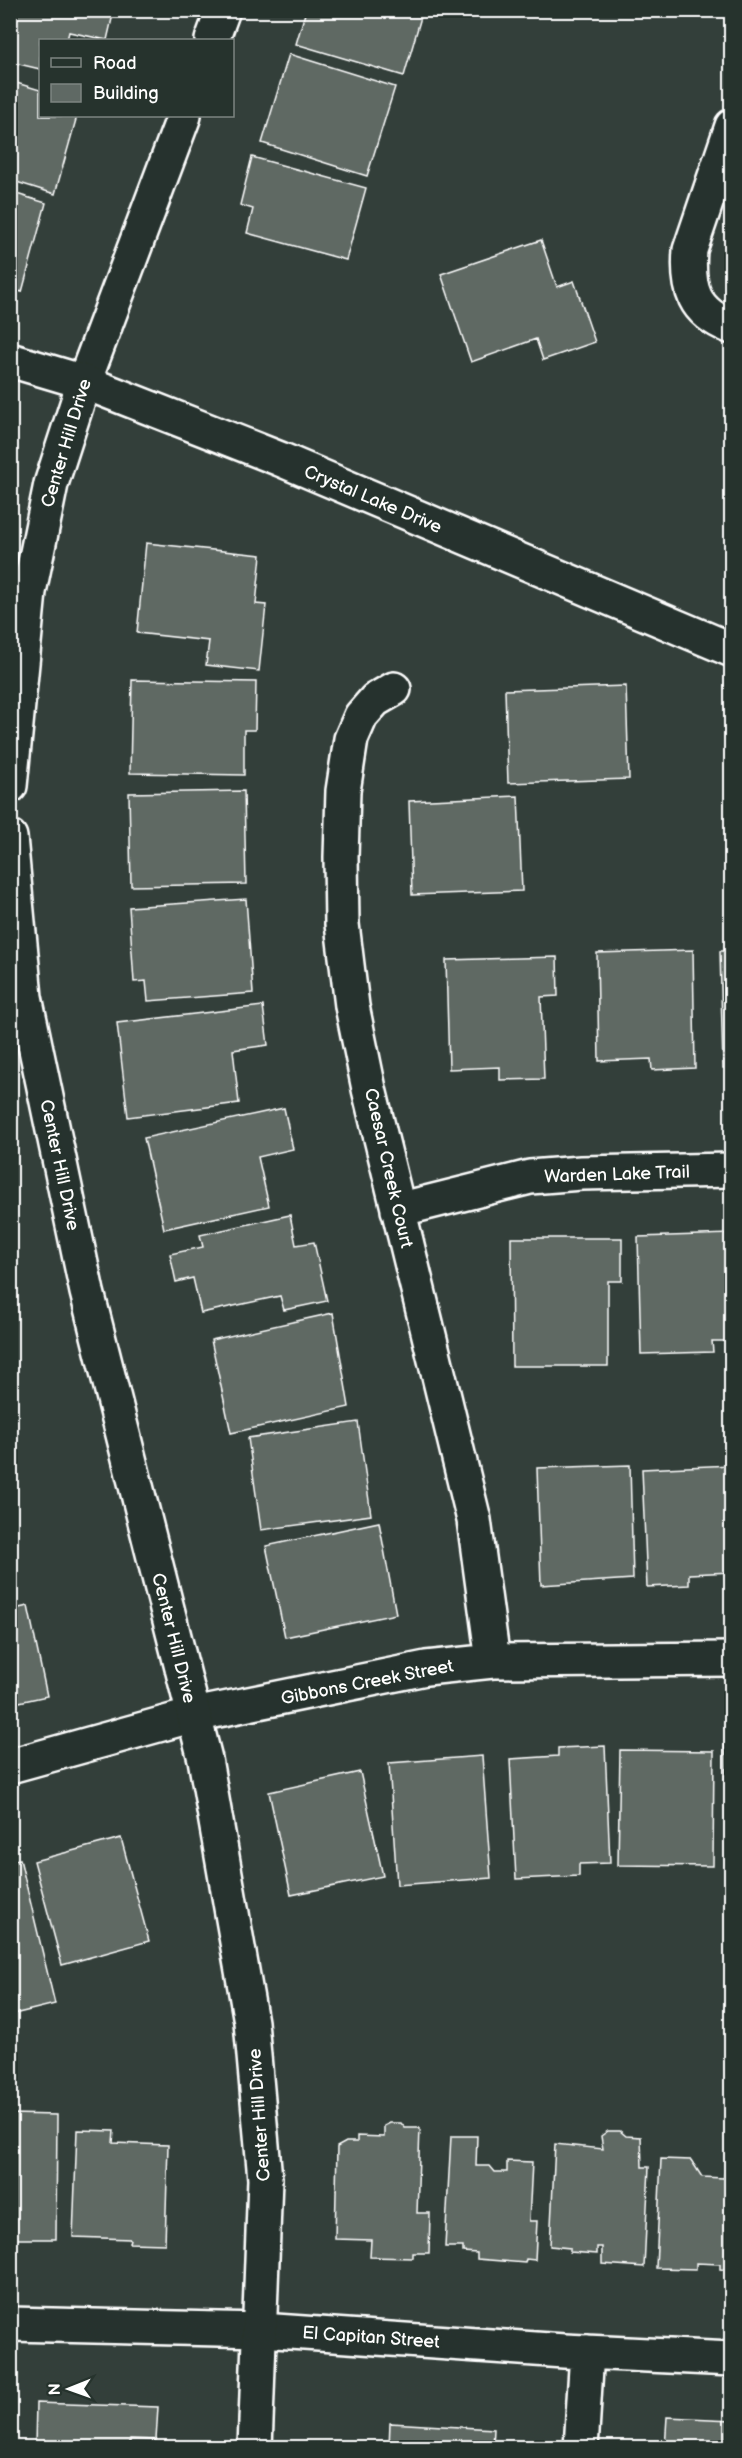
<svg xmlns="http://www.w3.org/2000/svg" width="742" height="2458" viewBox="0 0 742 2458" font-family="'Balsamiq Sans',sans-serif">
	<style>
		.building { fill: #5f6964; stroke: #fff; stroke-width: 1.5 }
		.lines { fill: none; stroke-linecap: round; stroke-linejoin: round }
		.street-casing { stroke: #fff; stroke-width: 38 }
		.secondary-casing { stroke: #fff; stroke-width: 38 }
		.street { stroke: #26332d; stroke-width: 33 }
		.secondary { stroke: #26332d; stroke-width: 33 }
		.labels { text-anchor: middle; stroke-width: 4.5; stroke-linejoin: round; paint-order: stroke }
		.street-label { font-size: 18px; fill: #fff; stroke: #26332d }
	</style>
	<rect width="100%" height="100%" fill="#333f3a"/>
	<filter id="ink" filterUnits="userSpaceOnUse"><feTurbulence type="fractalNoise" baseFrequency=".0167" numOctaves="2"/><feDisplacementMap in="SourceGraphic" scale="12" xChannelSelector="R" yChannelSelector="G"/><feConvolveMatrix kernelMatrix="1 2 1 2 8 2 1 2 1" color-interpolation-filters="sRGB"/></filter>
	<g filter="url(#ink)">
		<path class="building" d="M10 10H114L107 40 69 32 67 40H40V69L10 62Z
			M306 10H423L404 76 296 44Z
			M289 54 395 87 367 176 262 143Z
			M10 81 40 90V116H77L55 194 10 180Z
			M252 157 366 188 346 260 247 233 253 209 240 205Z
			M10 192 46 203 22 292 10 289Z
			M541 240 557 287 574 281 595 342 543 360 536 339 471 362 441 274Z
			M146 543 261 555 256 604 266 605 259 671 206 665 209 641 137 633Z
			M132 680 256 682 255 730H244V775L130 773Z
			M626 686 629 779 508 783 505 690Z
			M244 791 246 884 131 886 129 793Z
			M518 796 522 891 412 895 409 801Z
			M246 899 253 993 148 1001 146 981 134 982 129 907Z
			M693 950 695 1068 652 1070 651 1059 599 1061 597 953Z
			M720 951H732V1068H723Z
			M557 957 558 996 541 997 544 1079 500 1080V1067L449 1069 446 960Z
			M263 1006 268 1045 233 1050 239 1103 128 1117 117 1023Z
			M284 1108 293 1149 258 1157 269 1206 164 1229 144 1138Z
			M290 1215 296 1245 314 1242 327 1301 284 1310 280 1296 201 1313 193 1278 176 1282 170 1254 203 1247 200 1235Z
			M731 1234 732 1341H712L713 1352 641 1354 638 1237Z
			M511 1238H622V1281H608V1366H512Z
			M333 1313 349 1407 231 1433 211 1340Z
			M358 1422 371 1515 261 1530 248 1438Z
			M630 1465 633 1579 541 1585 537 1468Z
			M732 1465V1572L689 1574V1585L647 1587 642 1469Z
			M379 1522 396 1614 285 1637 266 1546Z
			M28 1606 47 1696 10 1704V1610Z
			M725 1745H732V1866H727Z
			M605 1746 610 1863 579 1864V1876L516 1879 510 1759 558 1756V1748Z
			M620 1750 714 1751 713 1866 618 1865Z
			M482 1756 491 1878 397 1885 389 1763Z
			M360 1772 383 1876 291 1895 269 1792Z
			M121 1838 149 1941 62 1965 34 1861Z
			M20 1859 55 2004 10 2015V1861Z
			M10 2114 57 2115 56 2239H10Z
			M390 2123H401L405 2128H420L417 2213H430L429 2253H413V2258L370 2257 371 2240 335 2239 337 2147 346 2142H357V2136L384 2137V2126Z
			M77 2130 114 2131 113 2143 168 2145 165 2244 129 2243 130 2239 73 2237Z
			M608 2131H620L626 2136 641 2137 642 2167H649L644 2267 602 2264V2247H597V2254L570 2252V2248L550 2246 555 2144 603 2149 601 2136Z
			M451 2136H477L476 2166H490L495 2172H507V2161L532 2162 529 2221H537L535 2260 526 2259 525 2263 477 2259V2253L463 2252V2247H445Z
			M661 2159 691 2160 702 2177 724 2178 725 2170 732 2166V2270L720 2269V2264L696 2263V2269L656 2268Z
			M36 2403 158 2407 156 2440 130 2439V2448L35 2447Z
			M667 2417 732 2420V2448H665Z
			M390 2423 494 2429 493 2448H389Z"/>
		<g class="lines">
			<defs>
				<path id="street" d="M212 40 223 10
					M732 126 690 250C687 289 693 312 732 327
					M84 382 184 116
					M394 689 375 700 361 716 351 739 343 791 341 857 342 924 352 1006 369 1089 474 1520 493 1661
					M398 1210 530 1177 581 1173 732 1170
					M10 1766 194 1715 426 1668 493 1661 732 1659
					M10 2324 261 2330 564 2351 732 2359
					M581 2448 587 2352"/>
				<path id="secondary" d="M10 360 84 382 280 459 732 650
					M10 786 29 592 51 484 84 382
					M10 837 25 997 87 1292 205 1759 251 2022 265 2179 255 2448"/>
			</defs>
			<use href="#street" class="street-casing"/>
			<use href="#secondary" class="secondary-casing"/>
			<use href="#street" class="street"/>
			<use href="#secondary" class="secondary"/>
		</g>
	</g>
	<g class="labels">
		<g class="street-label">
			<text transform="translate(66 443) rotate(-73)" y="6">Center Hill Drive</text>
			<text transform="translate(373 499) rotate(23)" y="6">Crystal Lake Drive</text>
			<text transform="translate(60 1165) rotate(78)" y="6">Center Hill Drive</text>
			<text transform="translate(389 1168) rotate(77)" y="6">Caesar Creek Court</text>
			<text transform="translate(617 1174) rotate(-2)" y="6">Warden Lake Trail</text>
			<text transform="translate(174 1638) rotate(76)" y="6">Center Hill Drive</text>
			<text transform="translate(367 1682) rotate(-11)" y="6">Gibbons Creek Street</text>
			<text transform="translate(259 2115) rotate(-94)" y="6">Center Hill Drive</text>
			<text transform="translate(371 2337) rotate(4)" y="6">El Capitan Street</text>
		</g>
	</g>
	<rect width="742" height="2458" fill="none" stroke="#26332d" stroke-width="36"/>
	<rect x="18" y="18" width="706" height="2422" fill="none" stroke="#fff" stroke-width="2" filter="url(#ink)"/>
	<rect x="39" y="39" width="195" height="78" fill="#26332d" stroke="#7d8581" stroke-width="1.5"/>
	<rect x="51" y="58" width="30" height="9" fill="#26332d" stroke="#7d8581" stroke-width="1.5"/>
	<text x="93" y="69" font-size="18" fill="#ffffff">Road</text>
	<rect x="51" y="84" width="30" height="18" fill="#5f6964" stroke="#7d8581" stroke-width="1.5"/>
	<text x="93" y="99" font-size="18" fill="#ffffff">Building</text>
	<g transform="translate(69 2389) rotate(269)" stroke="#26332d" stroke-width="4.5" paint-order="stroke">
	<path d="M0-4.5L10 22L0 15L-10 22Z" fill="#ffffff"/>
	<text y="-9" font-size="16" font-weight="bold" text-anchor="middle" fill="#ffffff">N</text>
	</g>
</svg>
